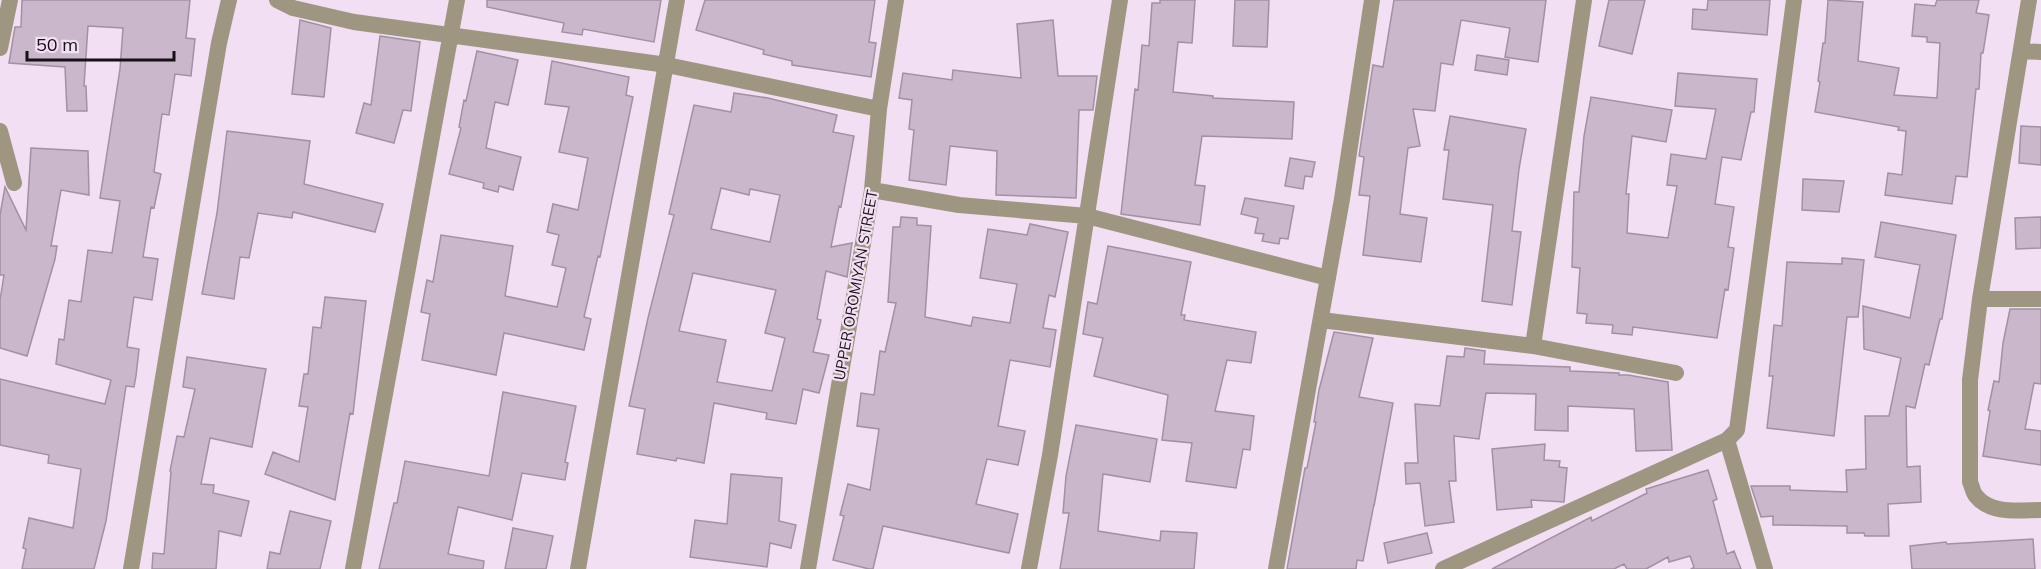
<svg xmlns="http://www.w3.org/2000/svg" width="2041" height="569" viewBox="0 0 2041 569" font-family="Mulish,sans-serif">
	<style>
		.building { fill: #cab7cb; stroke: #a290a3; stroke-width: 1.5; fill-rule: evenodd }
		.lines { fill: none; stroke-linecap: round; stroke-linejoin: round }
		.minor { stroke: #9e9681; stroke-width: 16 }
		.labels { text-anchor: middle; stroke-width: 4.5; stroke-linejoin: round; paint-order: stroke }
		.street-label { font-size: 15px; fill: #171017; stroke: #f2dff3 }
	</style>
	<rect width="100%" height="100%" fill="#f2dff3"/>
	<path class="building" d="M22 0H190L186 38 195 39 191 76 175 74 169 115 162 114 154 172 161 174 154 208 151 207 143 257 158 259 152 300 134 297 127 347 139 349 136 376 134 387 126 386 106 521 94 569H22L26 549 23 548 29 518 73 528 81 469 48 463 49 455 0 445V379L105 404 111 380 56 364 59 339 64 340 69 300 81 302 88 250 112 253 120 201 100 198 120 69 123 28 88 26 84 86H86L87 111H67L65 67 9 63 15 27H21Z
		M487 0H661L654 42 583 29 582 35 562 32 564 23 487 7Z
		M705 0H875L869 42 876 43 871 77 792 65V61L763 54 764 50 696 30Z
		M1160 0H1195L1192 43 1178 42 1173 92 1213 96V98L1294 102 1292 139 1202 136 1195 185 1205 186 1200 225 1121 214 1135 89 1138 90 1142 45 1149 46 1152 3H1160Z
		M1235 0H1269L1267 47 1233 46Z
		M1394 0H1546L1538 62 1505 57 1510 28 1461 20 1453 65 1441 63 1435 111 1413 109 1420 146 1408 148 1400 214 1427 218 1421 262 1363 255 1370 196 1359 195 1364 157 1359 156 1373 65 1383 67Z
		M1609 0H1645L1632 54 1599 46Z
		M1708 0H1770L1767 35 1692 29 1693 9 1707 10Z
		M1828 0 1863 2 1858 61 1899 68 1894 95 1937 98 1940 43 1927 42V37L1912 36 1915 4 1935 6 1937 0H1979L1976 13 1989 15 1983 53H1981L1979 89H1976L1967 177 1956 176 1952 204 1885 195 1888 173 1902 175 1906 131 1898 130 1899 127 1815 112 1820 82 1818 81 1823 43H1825Z
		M300 20 331 28 324 97 292 94Z
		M1053 20 1058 76H1097L1093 110H1079L1076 198 996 195 997 151 950 146 946 185 909 180 914 130 909 129 912 100 899 98 903 73 952 80 953 70 1021 78 1017 24Z
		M380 36 420 42 411 111 403 110 394 143 356 133 364 103 371 105Z
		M477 51 518 60 508 105 495 102 486 148 521 157 513 190 499 186 498 192 483 188 484 183 449 174 461 128 459 127 464 100 466 101Z
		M1477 55 1509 60 1507 75 1475 70Z
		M552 61 629 77 626 95 633 97 600 257 598 256 584 317 591 319 584 350 504 333 496 375 422 360 430 314 421 312 427 280 433 282 441 235 513 246 505 296 557 307 566 268 552 265 559 235 547 232 553 204 578 210 588 158 559 152 569 107 545 104Z
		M1678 73 1757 79 1754 112H1751L1741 160 1722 157 1715 204 1734 207 1728 247 1734 248 1728 290 1725 289 1717 338 1633 327 1632 335 1612 333 1613 325 1586 323 1587 314 1577 313 1580 268 1572 267 1574 192H1579L1584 136 1591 97 1672 110 1666 142 1632 136 1626 194H1629L1627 233 1668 238 1677 186 1667 185 1671 154 1706 159 1716 109 1675 106Z
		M734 93 768 98 837 115 833 132 854 136 841 207 839 206 831 247 852 243 847 277 826 271 817 319 821 320 813 352 829 355 819 393 803 389 796 424 766 419 767 413 714 403 704 463 677 458 676 461 637 454 645 409 629 406 648 318 674 215 669 214 694 105 731 112ZM721 188 749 195 750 189 780 195 770 242 711 229ZM693 273 776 290 765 333 785 338 772 391 717 382 726 340 679 331Z
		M1450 116 1526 129 1519 169 1512 231 1521 232 1512 305 1482 301 1493 205 1443 199 1449 150H1444Z
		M2021 126 2041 127V165L2019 163Z
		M227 131 310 141 304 184 383 204 375 232 293 212 292 218 258 213 249 258 240 257 234 299 202 294 217 213Z
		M31 148 88 151 89 195 61 190 51 246H57L55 259 27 356 0 348V300L4 275H0V215L5 187 26 230Z
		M1290 158 1315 162 1312 177 1305 176 1303 189 1285 186Z
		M1803 179 1844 181 1839 212 1802 210Z
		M1245 198 1294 206 1288 239 1280 238 1279 244 1262 241 1264 234 1255 233 1258 218 1241 214Z
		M901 217 917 218V225L931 226 925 317 971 326 973 317 1010 323 1017 284 980 278 988 229 1027 235 1030 224 1068 232 1055 297 1049 295 1043 328 1056 330 1050 367 1010 360 998 426 1025 431 1018 465 987 459 976 504 1018 514 1009 553 883 526 873 569H869L833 560 844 516 840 515 848 484 870 490 879 429 857 426 861 393 874 395 880 351 885 352 896 303 888 302 893 227H900Z
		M2041 217V248L2016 249 2015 218Z
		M1881 222 1956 235 1942 319H1940L1929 365 1925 364 1915 408 1906 406 1907 467 1920 466 1921 502 1888 504 1889 536H1865L1864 533H1847V526L1773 525V516L1761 517 1751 486H1790V490L1847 492 1846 470 1866 469 1865 416H1889L1901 358 1864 349 1863 306 1910 318 1920 265 1875 257Z
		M1108 246 1191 262 1181 315H1185L1184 320 1256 332 1251 363 1227 360 1215 411 1254 416 1250 450 1243 449 1236 488 1186 481 1192 443 1162 440 1168 395 1094 376 1103 338 1083 334 1088 302 1097 304Z
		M1842 258 1864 260 1858 317H1847L1834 436 1767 428 1773 376H1769L1774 325 1782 326 1787 262 1842 264Z
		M325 297 366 301 353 414 350 413 335 500 265 474 273 452 299 462 308 407 299 406 304 374H308L313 327 321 328Z
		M2010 309H2041V384L2034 383 2025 429 2041 431V465L1983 456 1990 411 1988 410 1994 381 1999 382 2003 343Z
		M1334 332 1373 338 1359 397 1393 403 1374 506V504L1363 561 1357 560 1356 569H1287L1305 468H1307L1316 422H1314L1319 390Z
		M1465 348 1485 351 1484 364 1570 367V371L1619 373V375H1628L1668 382 1672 450 1636 451 1634 409 1568 406V431L1535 430 1536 394 1486 393 1479 439 1454 436 1456 481H1449L1454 522 1425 526 1420 483 1406 484 1405 463H1418L1415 404 1440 406 1447 356 1464 357Z
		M187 357 266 369 252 447 210 438 201 484 214 485 213 493 249 501 241 536 219 531 216 569H152L153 553 164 554 171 472 170 471 177 436 184 437 195 389 183 387Z
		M503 392 576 406 565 462 568 463 565 480 522 473 512 520 458 507 448 554 484 561 483 569H379L394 503H397L405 461 489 476Z
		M1076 425 1157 439 1150 482 1103 474 1098 531 1160 541 1161 531 1197 533 1194 569H1060L1069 513H1063L1066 476Z
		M1545 444 1544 460 1560 461 1559 467 1567 468 1564 502 1531 500 1532 507 1497 510 1492 449Z
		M1708 470 1717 499 1713 501 1727 554 1734 551 1741 569H1691L1694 567 1690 556 1669 562 1668 557 1646 569H1627L1624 564 1614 569H1492L1591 517 1592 521 1647 493 1646 489Z
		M731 474 782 478 779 521 796 525 791 548 770 543 767 567 690 557 695 520 727 524Z
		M290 511 331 521 320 569H267L270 552 280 554Z
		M513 528 553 536 546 569H505Z
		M1427 533 1432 553 1388 563 1384 543Z
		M2033 539 2035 569H1912L1910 546 1946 542 1947 544Z"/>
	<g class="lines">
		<path class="minor" d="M277 0 293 8 354 22 667 65 879 109
			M2029 0 1980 299 1970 380V482C1972 486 1973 493 1976 496 1991 515 2020 510 2041 510
			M0 48 10 0
			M2021 51 2041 52
			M0 131 14 183
			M872 190 959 205 1087 216 1328 278
			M1980 299H2041
			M1321 320 1533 346 1676 373
			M1533 346 1584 0
			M1727 440 1765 569
			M131 569 219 43 229 0
			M353 569 457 0
			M578 569 677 0
			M808 569 872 190 879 109 896 0
			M1029 569 1050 455 1120 0
			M1276 569 1342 199 1372 0
			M1443 569 1727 440 1737 430 1794 0"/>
	</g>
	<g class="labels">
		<g class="street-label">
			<text transform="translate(856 285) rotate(-80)" y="5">UPPER OROMIYAN STREET</text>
		</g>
	</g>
	<path d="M27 51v9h147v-9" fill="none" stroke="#171017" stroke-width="3"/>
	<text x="36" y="51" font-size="18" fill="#171017" stroke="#f2dff3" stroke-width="4.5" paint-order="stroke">50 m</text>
</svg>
